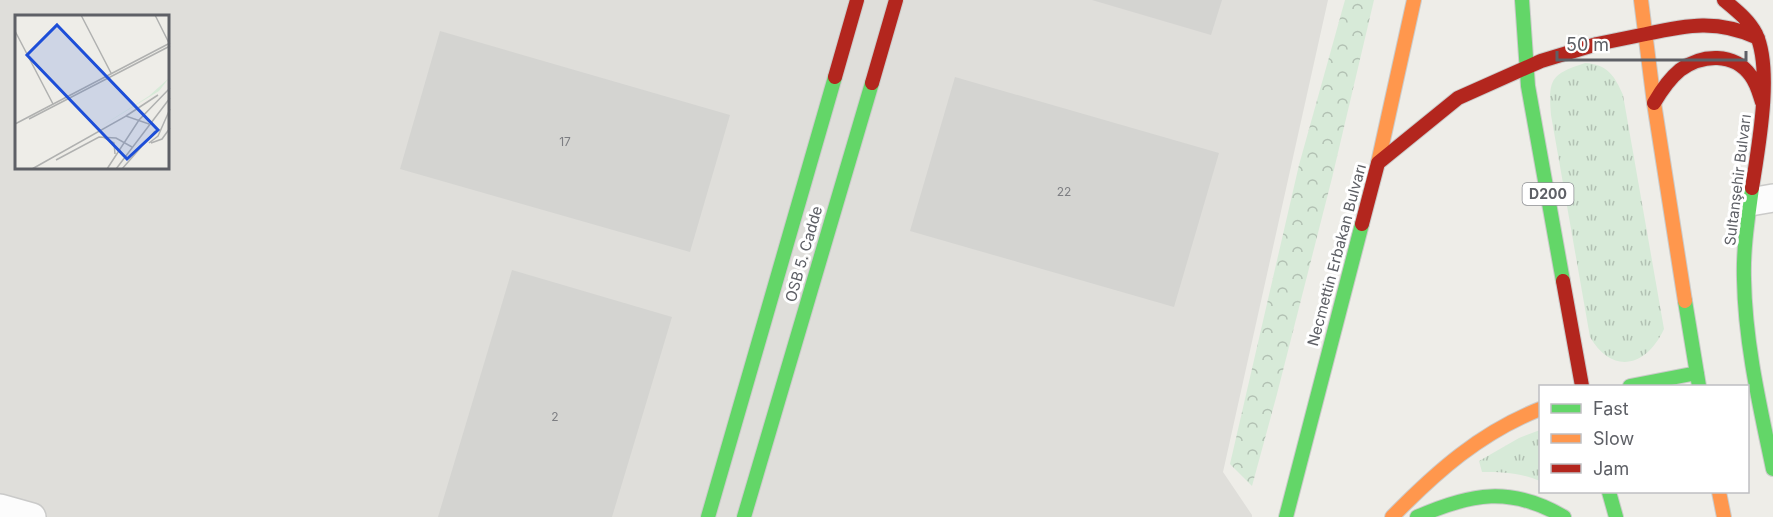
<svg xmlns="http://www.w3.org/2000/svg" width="1773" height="517" viewBox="0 0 1773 517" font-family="Inter,sans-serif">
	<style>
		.industrial { fill: #dfdeda; fill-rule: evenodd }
		.grass { fill: url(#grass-tufts) }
		.forest { fill: url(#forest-crowns) }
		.building { fill: #d4d4d1 }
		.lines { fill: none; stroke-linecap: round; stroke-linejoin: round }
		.street-casing { stroke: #cacac9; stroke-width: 30 }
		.fast-casing { stroke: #cbcbca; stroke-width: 16 }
		.slow-casing { stroke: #cbcbca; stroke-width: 16 }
		.jam-casing { stroke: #cbcbca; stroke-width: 16 }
		.street { stroke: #fcfcfc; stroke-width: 27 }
		.fast { stroke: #63d668; stroke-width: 14 }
		.slow { stroke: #ff974d; stroke-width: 14 }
		.jam { stroke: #b3261e; stroke-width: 14 }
		.labels { text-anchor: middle; stroke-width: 6; stroke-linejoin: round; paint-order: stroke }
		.number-label { font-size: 12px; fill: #7d7e82 }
		.shield { fill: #fff; stroke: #8e9094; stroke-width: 1.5 }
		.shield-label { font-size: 14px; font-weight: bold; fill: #5e6066 }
		.street-label { font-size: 15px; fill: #5e6066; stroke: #fff }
		.inset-road { fill: none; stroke: #b0b1b0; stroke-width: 1.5 }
		.view { fill: #1d4ed8; fill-opacity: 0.15; stroke: #1d4ed8; stroke-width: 3 }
		.inset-edge { fill: none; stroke: #5e6066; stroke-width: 3 }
	</style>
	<defs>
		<pattern id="grass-tufts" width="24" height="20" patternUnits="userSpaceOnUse" patternTransform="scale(1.5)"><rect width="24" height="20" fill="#d7ead8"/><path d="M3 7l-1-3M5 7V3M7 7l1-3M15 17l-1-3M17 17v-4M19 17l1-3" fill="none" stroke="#b2c1b3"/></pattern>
		<pattern id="forest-crowns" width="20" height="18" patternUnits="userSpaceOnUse" patternTransform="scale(1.5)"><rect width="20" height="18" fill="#d7ead8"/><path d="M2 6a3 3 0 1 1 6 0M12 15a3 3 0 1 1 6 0" fill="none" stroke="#b2c1b3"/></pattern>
	</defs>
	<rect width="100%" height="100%" fill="#eeede8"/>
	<path class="industrial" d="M0 0H1328L1223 472 1252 515V517H0ZM16 16H168V168H16Z"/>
	<path class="grass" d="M1585 63C1607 64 1615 76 1623 95L1664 329C1647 366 1613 376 1590 337L1551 115C1548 79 1551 74 1585 63Z
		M1540 430V481C1522 473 1503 472 1482 472L1479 461 1519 438Z"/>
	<path class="forest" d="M1345 0H1374L1332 178 1277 394 1252 486 1230 464 1299 165Z"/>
	<path class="building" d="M1092 0H1222L1211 35Z
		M440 31 730 115 690 252 400 169Z
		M955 77 1219 153 1174 307 910 231Z
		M512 270 672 317 612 517H438Z"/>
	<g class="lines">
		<defs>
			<path id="street" d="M1750 202 1773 198
				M0 508 32 517"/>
			<path id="fast" d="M1522 0 1528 86 1563 281
				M1752 188C1748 218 1743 248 1744 279 1745 343 1760 407 1773 469
				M1685 301 1699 386
				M1630 386 1697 373
				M1609 492 1616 517
				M708 517 835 77
				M744 517 872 83
				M1286 517 1362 224
				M1417 517C1471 493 1511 486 1564 517"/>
			<path id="slow" d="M1641 0 1654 103 1685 301
				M1378 163 1414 0
				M1719 492 1724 517
				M1392 517C1437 471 1480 433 1540 409"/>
			<path id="jam" d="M1724 0C1736 10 1749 20 1756 34 1773 70 1758 149 1752 188
				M1646 34C1687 25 1718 19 1758 38
				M835 77 857 0
				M872 83 896 0
				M1654 103C1661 91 1669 79 1680 70 1702 54 1734 52 1751 76 1757 84 1759 93 1762 102
				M1362 224 1378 163 1458 98 1541 61 1597 44 1646 34
				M1563 281 1582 386"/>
		</defs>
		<use href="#street" class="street-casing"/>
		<use href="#fast" class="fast-casing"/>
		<use href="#slow" class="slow-casing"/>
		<use href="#jam" class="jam-casing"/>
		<use href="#street" class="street"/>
		<use href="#fast" class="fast"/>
		<use href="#slow" class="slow"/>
		<use href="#jam" class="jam"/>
	</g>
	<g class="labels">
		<g class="number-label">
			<text x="565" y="146">17</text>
			<text x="1064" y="196">22</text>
			<text x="555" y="421">2</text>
		</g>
		<rect class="shield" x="1522.5" y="183" width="51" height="22" rx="4.5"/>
		<g class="shield-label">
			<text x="1548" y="199">D200</text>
		</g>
		<g class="street-label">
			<text transform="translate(1738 180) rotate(-83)" y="5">Sultanşehir Bulvarı</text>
			<text transform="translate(804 254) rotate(-74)" y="5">OSB 5. Cadde</text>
			<text transform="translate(1337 255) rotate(-75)" y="5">Necmettin Erbakan Bulvarı</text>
		</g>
	</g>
	<g transform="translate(15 15)">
		<rect width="154" height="154" fill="#eeede8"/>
		<path d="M154 63 144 76 85 112 134 81Z" fill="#d7ead8"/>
		<path class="inset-road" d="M66 0 96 58M140 0 154 28M0 16 38 89M111 101 143 80M14 104 155 31M0 109 155 28M88 122 99 128 100 139M134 128 143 121 155 94M136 128 147 124 155 113M41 145 84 122 101 123 117 132M17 154 111 101 134 109M92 154 124 105 155 73M101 154 155 83M107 154 140 116"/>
		<path class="view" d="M42 10 143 115 112 144 12 40Z"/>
		<rect width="154" height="154" class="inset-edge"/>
	</g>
	<rect x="1539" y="385" width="210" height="108" fill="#ffffff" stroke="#bfbfc2" stroke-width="1.5"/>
	<rect x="1551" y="404" width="30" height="9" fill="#63d668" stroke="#bfbfc2" stroke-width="1.5"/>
	<text x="1593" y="415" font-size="18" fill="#5e6066">Fast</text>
	<rect x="1551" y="434" width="30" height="9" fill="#ff974d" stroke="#bfbfc2" stroke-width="1.5"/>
	<text x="1593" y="445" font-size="18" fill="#5e6066">Slow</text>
	<rect x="1551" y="464" width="30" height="9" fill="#b3261e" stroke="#bfbfc2" stroke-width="1.5"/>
	<text x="1593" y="475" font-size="18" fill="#5e6066">Jam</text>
	<path d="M1557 51v9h189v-9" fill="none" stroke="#5e6066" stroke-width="3"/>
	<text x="1566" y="51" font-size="18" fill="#5e6066" stroke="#ffffff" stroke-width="4.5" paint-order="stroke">50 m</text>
</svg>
